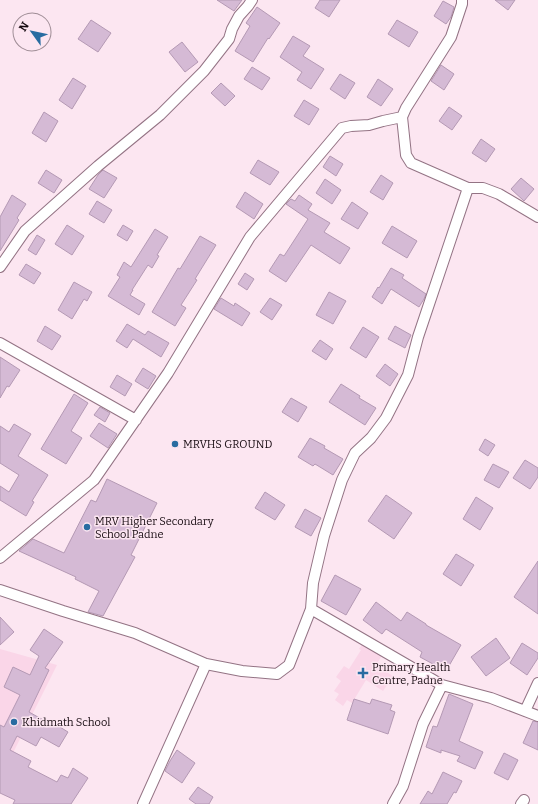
<svg xmlns="http://www.w3.org/2000/svg" width="538" height="804" viewBox="0 0 538 804" font-family="Bitter,serif">
	<style>
		.built { fill: #fad6e8 }
		.building { fill: #d5bad5; stroke: #b499b4 }
		.lines { fill: none; stroke-linecap: round; stroke-linejoin: round }
		.street-casing { stroke: #937384; stroke-width: 12 }
		.street { stroke: #fff; stroke-width: 10 }
		.poi-dot { fill: #286ca1; stroke: #fce6f1; stroke-width: 1.5 }
		.labels { text-anchor: middle; stroke-width: 3; stroke-linejoin: round; paint-order: stroke }
		.poi-label { font-size: 11px; fill: #160a10; stroke: #fce6f1; text-anchor: start }
	</style>
	<rect width="100%" height="100%" fill="#fce6f1"/>
	<path class="built" d="M363 643 382 655 378 662 386 667 383 670 393 676 383 691 366 680 352 703 347 700 343 706 335 700 339 694 334 691 341 681 336 677 344 666 349 669 361 650 359 649Z
		M0 649 57 665 0 779Z"/>
	<path class="building" d="M217 0H242L234 11Z
		M320 0H340L329 17 315 8Z
		M495 0H515L508 10Z
		M443 1 454 7 451 17 446 24 434 16Z
		M257 7 280 23 269 39 268 38 253 62 235 51 250 26 246 23Z
		M91 20 111 33 98 52 78 39Z
		M397 20 418 32 409 47 388 34Z
		M293 36 310 46 303 56 324 69 311 89 297 80 302 72 280 57Z
		M182 42 198 62 185 72 169 52Z
		M441 65 454 74 444 90 431 81Z
		M252 67 270 78 262 90 244 79Z
		M340 74 355 83 345 99 330 89Z
		M73 78 86 86 72 109 59 100Z
		M378 79 393 89 381 106 367 97Z
		M221 83 235 96 225 106 211 93Z
		M304 100 319 109 309 125 294 116Z
		M449 107 462 116 452 130 439 121Z
		M44 112 58 121 46 142 32 133Z
		M481 139 495 149 486 162 472 153Z
		M330 156 343 164 336 176 323 167Z
		M258 160 279 172 270 185 250 173Z
		M46 170 62 180 54 193 38 183Z
		M103 170 117 178 104 198 89 189 98 175Z
		M381 175 393 183 383 200 370 192Z
		M521 178 534 189 524 201 511 189Z
		M325 179 341 190 332 204 316 193Z
		M245 192 263 204 254 219 236 207Z
		M12 195 26 204 17 218 19 220 0 251V217Z
		M299 195 312 204 308 210 330 223 324 232 350 248 340 264 311 245 286 282 269 271 280 254 284 256 308 219 286 204 291 199 295 201Z
		M97 201 112 210 104 223 89 214Z
		M352 202 368 213 358 229 341 219Z
		M67 225 84 236 72 255 55 244Z
		M123 225 133 231 127 241 117 235Z
		M392 226 417 241 407 258 382 243Z
		M155 229 168 237 157 255 159 256 152 268 148 265 132 290H133L130 295 145 304 139 315 108 296 120 277 117 275 124 262 131 267Z
		M37 235 45 240 36 255 28 250Z
		M200 236 216 245 195 279 197 280 181 305 186 308 175 326 152 312 178 268 180 269Z
		M26 264 41 273 34 284 19 275Z
		M391 268 404 275 402 278 426 294 424 299 419 307 391 289 382 304 372 297 378 287 379 288Z
		M245 273 254 279 247 290 238 284Z
		M74 282 92 292 87 301 84 299 72 319 58 310Z
		M329 292 346 301 333 324 316 315Z
		M221 298 234 306 235 303 250 313 242 326 214 309Z
		M270 298 282 305 272 320 260 312Z
		M127 324 145 335 148 331 169 343 161 357 133 339 127 348 116 341Z
		M45 326 61 336 52 350 37 341Z
		M395 326 411 335 405 348 388 339Z
		M363 327 379 337 366 358 350 348Z
		M320 340 333 349 326 360 312 351Z
		M0 357 20 370 9 387 7 386 0 398Z
		M385 364 398 374 390 386 376 376Z
		M143 368 156 376 148 389 135 381Z
		M117 375 132 384 125 396 110 387Z
		M341 384 360 396 359 398 376 408 365 425 329 402Z
		M74 394 88 403 71 431 82 438 66 464 41 449Z
		M291 398 307 407 298 422 282 412Z
		M100 407 110 413 105 422 94 415Z
		M99 423 117 434 108 448 90 436Z
		M14 424 31 434 18 456 48 475 32 501 34 502 26 516 0 500V486L9 492 19 475 0 463V426L9 432Z
		M310 438 325 446 324 448 343 459 333 475 315 464 313 466 298 457Z
		M485 439 495 445 488 456 479 450Z
		M525 460 538 468V477L530 489 513 478Z
		M493 464 509 472 499 488 484 480Z
		M107 479 157 503 131 555 135 557 103 616 88 612 99 591 75 579 76 577 19 551 33 539 64 553 91 500 96 502Z
		M265 492 285 505 275 520 255 508Z
		M386 495 412 513 394 539 368 521Z
		M476 497 493 508 480 530 463 519Z
		M305 509 321 518 311 536 295 527Z
		M456 554 474 565 461 586 443 574Z
		M538 561V614L514 597Z
		M335 575 361 589 346 615 321 601Z
		M376 602 401 621 407 612 426 624V625L461 645 446 671 420 657 422 652 386 629 382 634 363 620Z
		M0 617 14 632 0 645Z
		M44 629 63 642 45 668 49 670 29 712 54 726 55 724 68 732 59 747 41 737 36 746 17 736 10 750 31 761 28 767 57 782 61 775 68 778 73 768 88 778 71 804H13L15 800 0 793V725L4 727 20 695 4 687 13 667 30 675 39 656 30 650Z
		M496 638 510 658 486 676 471 657Z
		M522 643 538 653V658L527 675 510 663Z
		M449 694 473 704 459 741 483 752 475 769 457 761 460 756 441 750V753L426 747 433 726 437 727Z
		M354 699 370 704 372 699 392 705 390 710 395 712 388 734 347 720Z
		M533 721 538 722V750L523 743Z
		M177 750 195 763 182 783 165 771 170 761Z
		M504 753 518 760 508 780 494 773Z
		M443 772 462 781 456 793 454 792 447 804H420L428 791 432 794Z
		M198 787 213 797 209 804H196L189 799Z"/>
	<g class="lines">
		<defs>
			<path id="street" d="M468 188H483L499 194 538 217
				M0 267 25 231 98 166 160 115 204 71 229 39 232 29 239 16 248 6 252 0
				M0 343 136 420
				M0 558 94 480 168 373 250 237 342 128 351 126 369 125 383 121 402 117
				M0 590 63 611 135 633 206 664 242 671 277 674 289 665 311 609 313 583 324 536 342 480 355 453 371 438 386 418 408 375 418 337 468 188 411 163 406 155 402 117 406 108 451 37 462 4V0
				M311 609 442 685 423 724 403 786 393 804
				M442 685 491 698 538 716
				M525 711 538 683
				M143 804 206 664
				M521 804 524 800"/>
		</defs>
		<use href="#street" class="street-casing"/>
		<use href="#street" class="street"/>
	</g>
	<g class="poi-dot">
		<circle cx="175" cy="444" r="4"/>
		<circle cx="87" cy="527" r="4"/>
		<path d="M361 667h4v4h4v4h-4v4h-4v-4h-4v-4h4z"/>
		<circle cx="14" cy="722" r="4"/>
	</g>
	<g class="labels">
		<g class="poi-label">
			<text x="183" y="448">MRVHS GROUND</text>
			<text x="95" y="525">MRV Higher Secondary<tspan x="95" dy="13">School Padne</tspan></text>
			<text x="372" y="671">Primary Health<tspan x="372" dy="13">Centre, Padne</tspan></text>
			<text x="22" y="726">Khidmath School</text>
		</g>
	</g>
	<g transform="translate(32 32) rotate(303)"><circle r="19" fill="#fce6f1" stroke="#a08e97"/>
	<path d="M0-3L7 15L0 10L-7 15Z" fill="#286ca1"/>
	<text y="-6" font-size="11" font-weight="bold" text-anchor="middle" fill="#160a10">N</text>
	</g>
</svg>
